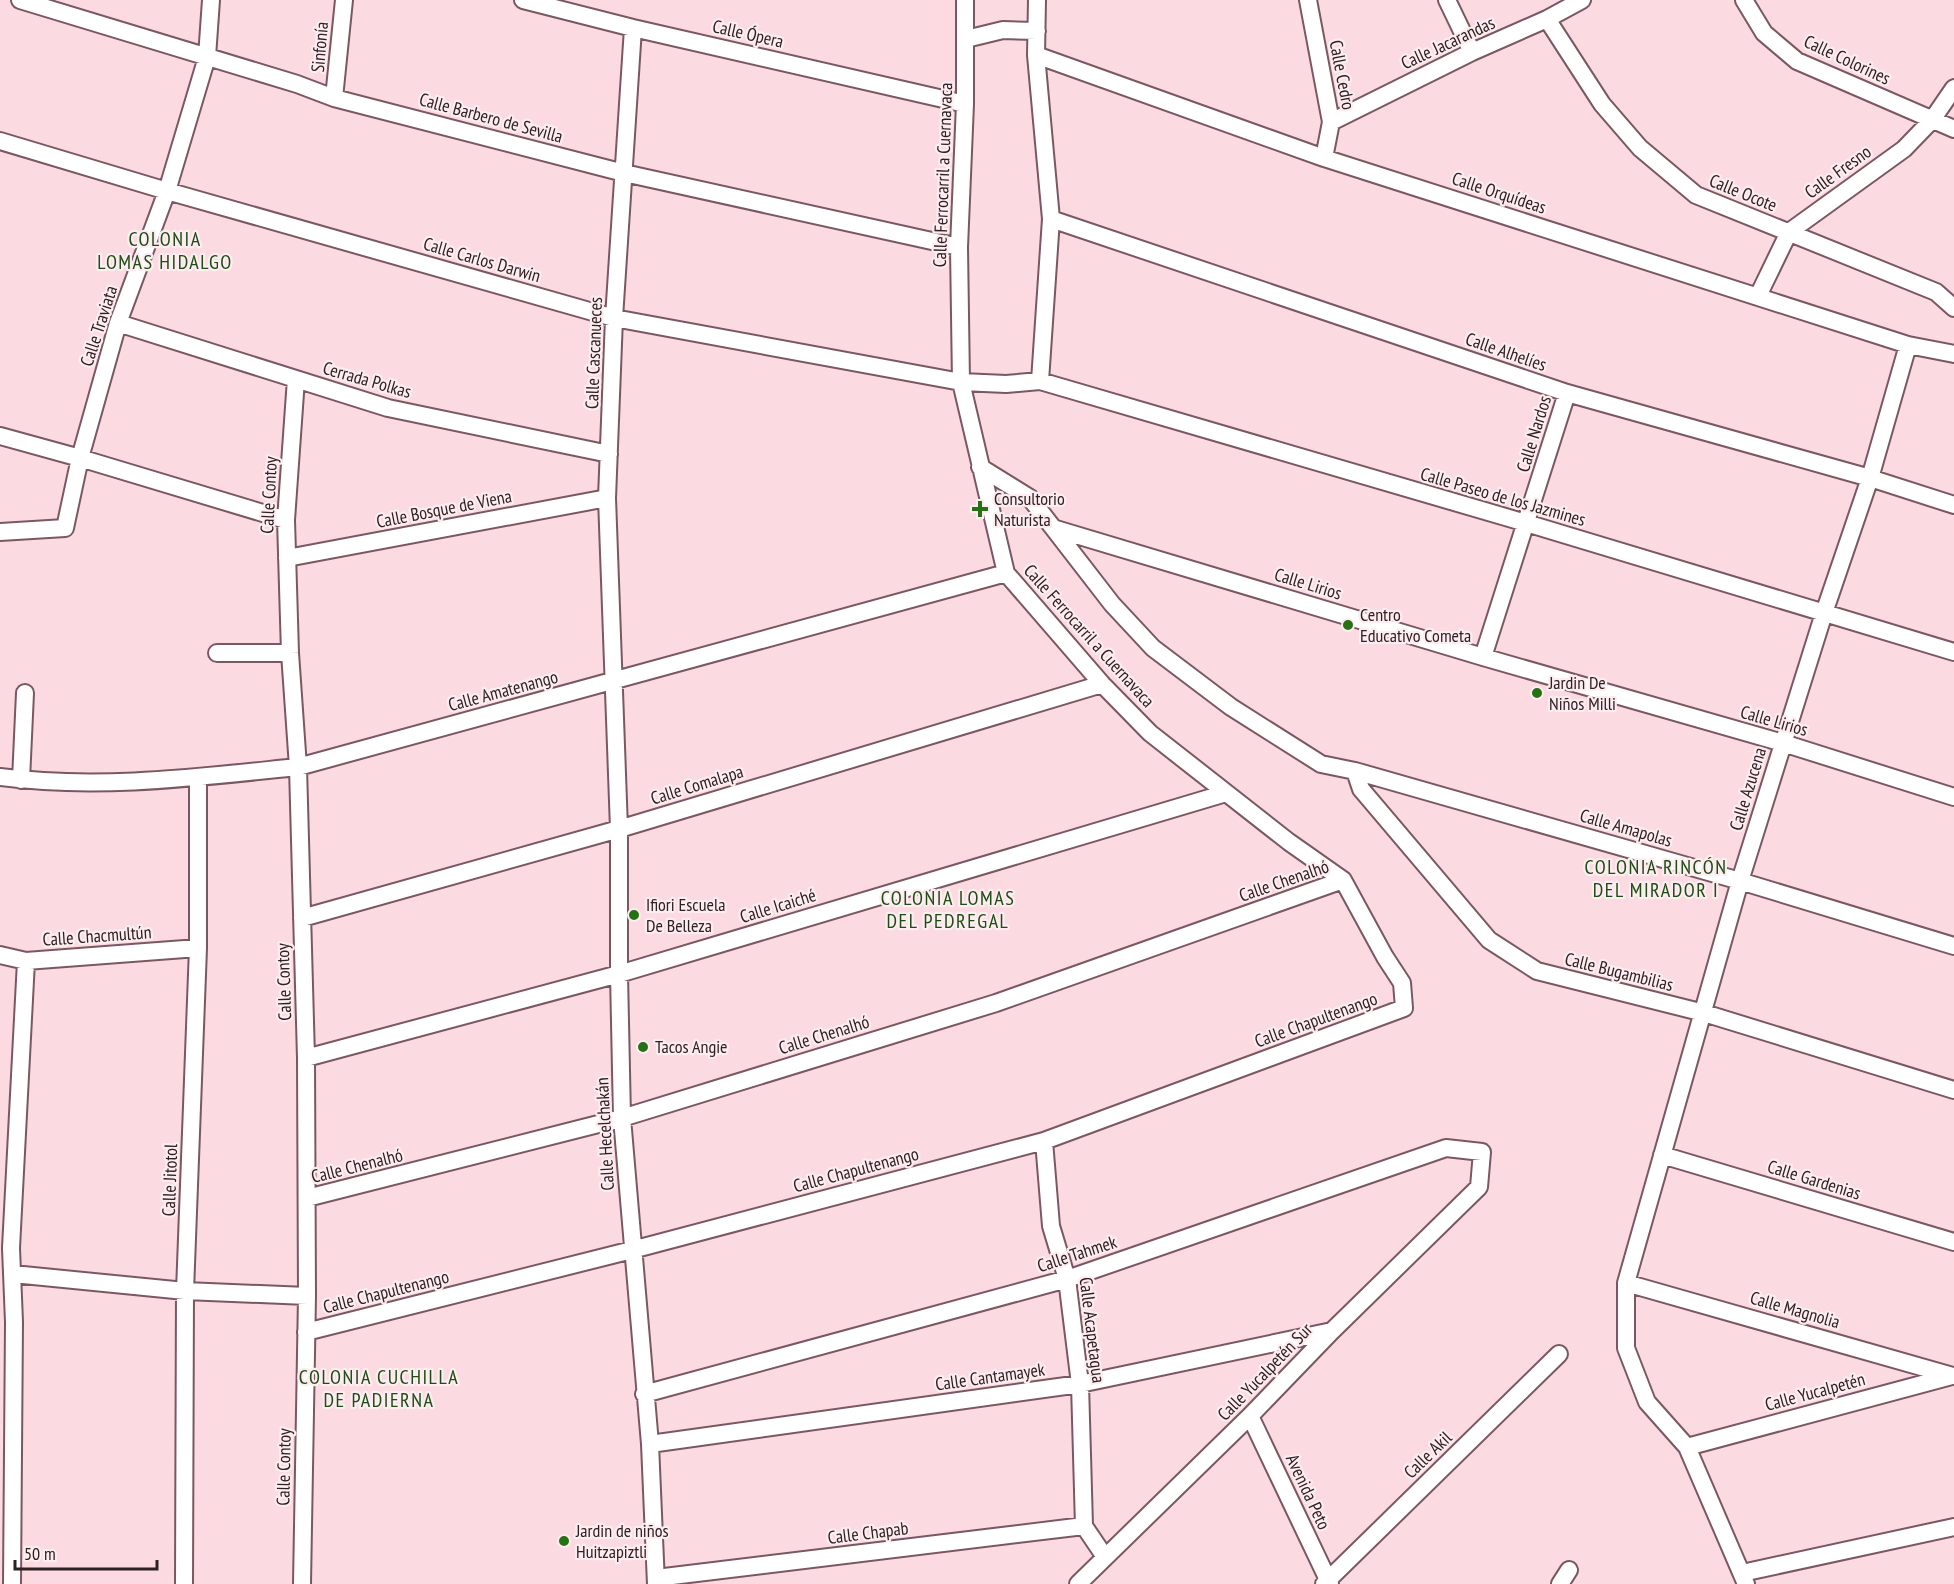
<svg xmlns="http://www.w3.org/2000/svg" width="1954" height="1584" viewBox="0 0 1954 1584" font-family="'PT Sans Narrow',sans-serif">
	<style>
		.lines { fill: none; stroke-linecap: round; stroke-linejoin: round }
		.minor-casing { stroke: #7b5861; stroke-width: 20 }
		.minor { stroke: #fff; stroke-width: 16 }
		.poi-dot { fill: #257115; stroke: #fdecf0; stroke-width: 2 }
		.labels { text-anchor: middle; stroke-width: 4.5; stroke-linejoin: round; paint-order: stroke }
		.street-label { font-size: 18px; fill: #2f2024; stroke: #fdecf0 }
		.poi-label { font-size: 18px; fill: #2f2024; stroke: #fdecf0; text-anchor: start }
		.neighbourhood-label { font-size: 20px; letter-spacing: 1.5px; fill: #1d4c14; stroke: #fdecf0 }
	</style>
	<rect width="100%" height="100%" fill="#fbdae2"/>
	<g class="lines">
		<defs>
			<path id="minor" d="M20 0 297 84 334 98 624 173 959 247
				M523 0 633 28 965 104
				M1037 0 1036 55 1051 219 1040 381
				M1308 0 1331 122 1324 158
				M1447 0 1472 52
				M1744 0 1764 33 1797 61 1954 129
				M1547 19 1602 104 1640 148 1696 195 1936 292 1954 308
				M633 28 614 318 607 498 619 829V974L622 1118 650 1444 656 1584
				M966 39 1003 30 1037 31
				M1036 55 1324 158 1908 345 1954 354
				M334 98 344 0
				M1331 122 1472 52 1547 19 1582 0
				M0 141 167 191 614 318 961 382 1006 384 1040 381 1526 523 1954 652
				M1051 219 1567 393 1870 478 1954 505
				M1758 296 1789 232 1904 149 1932 120 1954 88
				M118 323 388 408 609 454
				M296 379 286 520 290 653 298 767 306 1058 307 1296 302 1584
				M0 436 80 458 286 520
				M980 467 1030 498 1112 604 1153 648 1231 707 1321 764 1355 771 1740 881 1954 946
				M1056 529 1483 657 1783 743 1954 797
				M0 532 65 528 80 458 118 323 167 191 207 57 211 0
				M287 558 607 498
				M217 653H290
				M1483 657 1567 393
				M1355 771 1361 789 1489 940 1537 971 1704 1013 1954 1090
				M0 777C99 790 199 777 298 767L1006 573
				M21 780 25 693
				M302 918 619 829 1102 684
				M0 955 26 961 198 948
				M306 1058 619 974 1226 793
				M1044 1141 1051 1226 1067 1279 1080 1384 1084 1526 1105 1557
				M1662 1155 1954 1242
				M307 1198 622 1118 996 1003 1343 880
				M13 1274 185 1291 307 1296
				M1626 1283 1953 1376
				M306 1332 632 1250 1044 1141 1404 1008 1402 983 1385 957 1343 880 1289 842 1150 733 1102 684 1006 573 961 382 959 247 965 104V0
				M644 1394 1067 1279 1446 1148 1482 1152 1479 1187 1332 1331 1250 1416 1078 1584
				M1250 1416 1330 1584
				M650 1444 1080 1384 1332 1331
				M1687 1447 1952 1376
				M1742 1573 1954 1527
				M656 1578 1084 1526
				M12 1584 14 1322 11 1248 26 961
				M184 1584 185 1291 198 948V777
				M1324 1584 1559 1354
				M1560 1584 1569 1570
				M1746 1584 1687 1447 1647 1402 1626 1348V1283L1740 881 1824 613 1870 478 1908 345"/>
		</defs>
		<use href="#minor" class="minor-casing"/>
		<use href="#minor" class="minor"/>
	</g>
	<g class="poi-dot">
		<path d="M977 500h6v6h6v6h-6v6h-6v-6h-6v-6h6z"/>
		<circle cx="1348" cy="625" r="6"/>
		<circle cx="1537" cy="693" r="6"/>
		<circle cx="634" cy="915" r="6"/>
		<circle cx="643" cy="1047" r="6"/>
		<circle cx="564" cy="1541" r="6"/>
	</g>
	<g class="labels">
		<g class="street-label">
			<text transform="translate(748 34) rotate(13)" y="6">Calle Ópera</text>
			<text transform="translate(1448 43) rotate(-25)" y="6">Calle Jacarandas</text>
			<text transform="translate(320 47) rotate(-85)" y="6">Sinfonía</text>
			<text transform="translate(1847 60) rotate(25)" y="6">Calle Colorines</text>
			<text transform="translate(1342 75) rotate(79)" y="6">Calle Cedro</text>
			<text transform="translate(491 118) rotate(15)" y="6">Calle Barbero de Sevilla</text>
			<text transform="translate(1838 172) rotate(-36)" y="6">Calle Fresno</text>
			<text transform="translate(943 175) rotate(-88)" y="6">Calle Ferrocarril a Cuernavaca</text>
			<text transform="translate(1499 193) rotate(18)" y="6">Calle Orquídeas</text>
			<text transform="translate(1743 193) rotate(22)" y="6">Calle Ocote</text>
			<text transform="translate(482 260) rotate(16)" y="6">Calle Carlos Darwin</text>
			<text transform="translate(99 326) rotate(-72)" y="6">Calle Traviata</text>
			<text transform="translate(1506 352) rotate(19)" y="6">Calle Alhelíes</text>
			<text transform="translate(594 353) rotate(-88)" y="6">Calle Cascanueces</text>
			<text transform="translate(367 380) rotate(16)" y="6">Cerrada Polkas</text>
			<text transform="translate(1534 434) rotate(-73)" y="6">Calle Nardos</text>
			<text transform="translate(269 495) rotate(-87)" y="6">Calle Contoy</text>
			<text transform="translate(1503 497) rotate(16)" y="6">Calle Paseo de los Jazmines</text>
			<text transform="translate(444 509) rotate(-11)" y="6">Calle Bosque de Viena</text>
			<text transform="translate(1308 584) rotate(17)" y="6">Calle Lirios</text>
			<text transform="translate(1089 636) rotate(48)" y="6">Calle Ferrocarril a Cuernavaca</text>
			<text transform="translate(503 691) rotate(-15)" y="6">Calle Amatenango</text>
			<text transform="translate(1774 721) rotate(16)" y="6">Calle Lirios</text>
			<text transform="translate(697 785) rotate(-17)" y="6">Calle Comalapa</text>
			<text transform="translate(1748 789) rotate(-73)" y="6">Calle Azucena</text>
			<text transform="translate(1626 828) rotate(16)" y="6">Calle Amapolas</text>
			<text transform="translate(1284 881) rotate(-19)" y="6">Calle Chenalhó</text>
			<text transform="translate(778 906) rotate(-17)" y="6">Calle Icaiché</text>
			<text transform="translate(97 936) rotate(-4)" y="6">Calle Chacmultún</text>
			<text transform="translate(1619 972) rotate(14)" y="6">Calle Bugambilias</text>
			<text transform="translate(284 982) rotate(-92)" y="6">Calle Contoy</text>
			<text transform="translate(1316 1020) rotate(-20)" y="6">Calle Chapultenango</text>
			<text transform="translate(824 1035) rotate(-17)" y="6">Calle Chenalhó</text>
			<text transform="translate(605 1134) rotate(-93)" y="6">Calle Hecelchakán</text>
			<text transform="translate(357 1166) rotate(-14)" y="6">Calle Chenalhó</text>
			<text transform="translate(856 1170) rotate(-15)" y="6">Calle Chapultenango</text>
			<text transform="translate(170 1180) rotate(-88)" y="6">Calle Jitotol</text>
			<text transform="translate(1814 1180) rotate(17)" y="6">Calle Gardenias</text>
			<text transform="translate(1077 1254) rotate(-18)" y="6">Calle Tahmek</text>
			<text transform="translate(386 1292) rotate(-14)" y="6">Calle Chapultenango</text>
			<text transform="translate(1795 1310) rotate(16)" y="6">Calle Magnolia</text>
			<text transform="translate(1092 1330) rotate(83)" y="6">Calle Acapetagua</text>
			<text transform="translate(1265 1372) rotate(-46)" y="6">Calle Yucalpetén Sur</text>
			<text transform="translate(990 1377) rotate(-8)" y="6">Calle Cantamayek</text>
			<text transform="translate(1815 1392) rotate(-15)" y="6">Calle Yucalpetén</text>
			<text transform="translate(1428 1455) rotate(-44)" y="6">Calle Akil</text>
			<text transform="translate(284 1467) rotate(-89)" y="6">Calle Contoy</text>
			<text transform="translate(1308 1492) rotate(65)" y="6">Avenida Peto</text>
			<text transform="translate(868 1533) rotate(-7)" y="6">Calle Chapab</text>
		</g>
		<g class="poi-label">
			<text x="994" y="505">Consultorio<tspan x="994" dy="21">Naturista</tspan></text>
			<text x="1360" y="621">Centro<tspan x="1360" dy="21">Educativo Cometa</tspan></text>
			<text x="1549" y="689">Jardin De<tspan x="1549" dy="21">Niños Milli</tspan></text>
			<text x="646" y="911">Ifiori Escuela<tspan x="646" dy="21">De Belleza</tspan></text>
			<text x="655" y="1053">Tacos Angie</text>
			<text x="576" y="1537">Jardin de niños<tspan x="576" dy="21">Huitzapiztli</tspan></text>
		</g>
		<g class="neighbourhood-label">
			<text x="165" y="246">COLONIA<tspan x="165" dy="23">LOMAS HIDALGO</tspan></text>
			<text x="1656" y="874">COLONIA RINCÓN<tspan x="1656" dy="23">DEL MIRADOR I</tspan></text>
			<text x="948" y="905">COLONIA LOMAS<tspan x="948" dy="23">DEL PEDREGAL</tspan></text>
			<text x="379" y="1384">COLONIA CUCHILLA<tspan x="379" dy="23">DE PADIERNA</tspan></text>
		</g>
	</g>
	<path d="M15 1560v9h142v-9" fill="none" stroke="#2f2024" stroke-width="3"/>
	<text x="24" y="1560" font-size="18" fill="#2f2024" stroke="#fdecf0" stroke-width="4.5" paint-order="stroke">50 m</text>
</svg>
